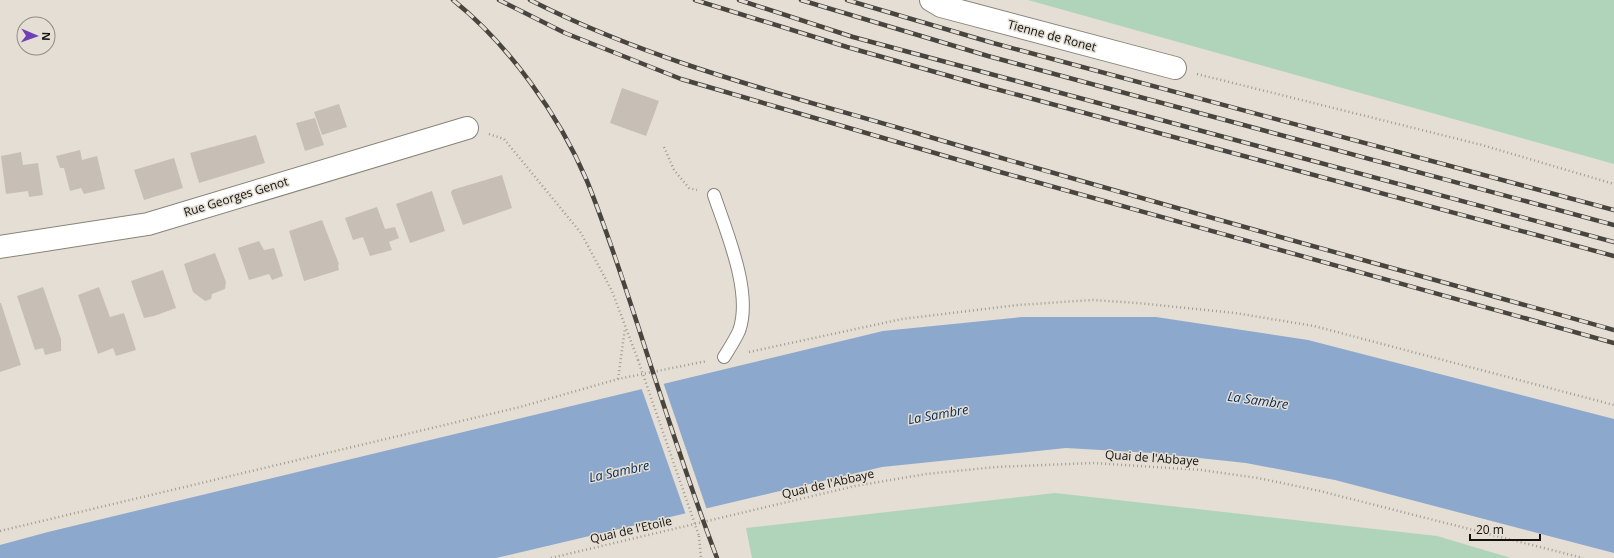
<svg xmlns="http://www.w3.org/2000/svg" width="1614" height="558" viewBox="0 0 1614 558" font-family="'Open Sans',sans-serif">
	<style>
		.green { fill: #afd4b9 }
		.water { fill: #8ca8cd }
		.pier { fill: #e4ded4 }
		.building { fill: #c7bfb6 }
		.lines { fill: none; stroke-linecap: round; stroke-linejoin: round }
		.service-casing { stroke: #89847a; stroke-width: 14 }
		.minor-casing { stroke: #89847a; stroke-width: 24 }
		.path { stroke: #a09b93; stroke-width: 2.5; stroke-dasharray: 1 3; stroke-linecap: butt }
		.service { stroke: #fff; stroke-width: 12 }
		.minor { stroke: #fff; stroke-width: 22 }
		.rail-casing { stroke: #484541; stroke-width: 4.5 }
		.rail { stroke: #e4ded4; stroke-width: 3; stroke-dasharray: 9; stroke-linecap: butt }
		.path-bridge { stroke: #a09b93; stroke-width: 2.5; stroke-dasharray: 1 3; stroke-linecap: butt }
		.labels { text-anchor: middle; stroke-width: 3; stroke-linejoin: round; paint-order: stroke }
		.street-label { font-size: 12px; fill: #14120f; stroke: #e4ded4 }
		.water-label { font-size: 13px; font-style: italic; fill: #012956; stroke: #e4ded4 }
	</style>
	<rect width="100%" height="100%" fill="#e4ded4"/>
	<path class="green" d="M1028 0H1614V164Z
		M1055 493 1437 536 1511 558H752L746 528Z"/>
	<path class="water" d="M1022 317H1156L1308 340 1614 419V553L1335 480 1246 463 1152 453 1066 448 882 467 496 558H0V545L48 532 883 331Z"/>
	<path class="pier" d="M663 382 707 510 686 515 641 387Z"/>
	<path class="building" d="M622 88 659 101 646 136 610 123Z
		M339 104 347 127 322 135 314 112Z
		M315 118 324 145 305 151 296 123Z
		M256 135 265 163 199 183 190 153Z
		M80 150 82 160 97 156 105 189 84 194 81 188 70 191 64 168H60L56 156Z
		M21 152 23 165 38 163 43 195 29 197 28 191 6 194 1 156Z
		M174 158 183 188 144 200 134 170Z
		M502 175 512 208 463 225 451 193 452 190Z
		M432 191 445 231 410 243 396 204Z
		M377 207 385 229 395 227 399 238 389 242 392 250 370 256 363 237 353 240 345 218Z
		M322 220 339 264 338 265 339 270 304 281 289 231Z
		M259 241 264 250 274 248 283 276 272 280 269 274 249 280 238 248Z
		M215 253 226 282 225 289 212 294 211 299 205 301 193 292 184 264Z
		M163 270 176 308 154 316 144 318 131 281Z
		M43 287 61 339V351L45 355 43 348 35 350 17 296Z
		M99 287 110 317 124 313 136 350 116 356 113 348 98 354 78 295Z
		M0 303H1L21 365 0 372Z"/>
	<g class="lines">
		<defs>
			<path id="service" d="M714 195C726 231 753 293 739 331 735 340 729 349 724 357"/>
			<path id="minor" d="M931 0 941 6 1175 68
				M0 247 148 224 467 128"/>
		</defs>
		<use href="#service" class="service-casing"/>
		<use href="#minor" class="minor-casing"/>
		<path class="path" d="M1197 74 1482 145 1614 184
			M489 134 504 139 581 233 612 291 638 360
			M664 147 674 170 689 188 697 190
			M749 352 902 319 1018 305 1092 300 1138 303 1235 313 1314 326 1614 405
			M618 379 625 328
			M0 531 520 407 618 379 707 361
			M699 536 701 558
			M551 558 855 486 926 474 996 467 1093 463 1201 470 1258 478 1320 491 1583 558"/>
		<use href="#service" class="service"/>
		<use href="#minor" class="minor"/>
		<defs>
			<path id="rail" d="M453 0C509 45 559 115 587 181 606 228 622 277 638 326 663 403 688 482 717 558
				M499 0 565 33 681 79 1000 172 1614 343
				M530 0C654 63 790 96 923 135 1152 203 1384 265 1614 330
				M695 0 847 47 981 85 1614 256
				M739 0 853 37 1614 242
				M801 0 988 56 1614 225
				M847 0 993 43 1614 210"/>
		</defs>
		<use href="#rail" class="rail-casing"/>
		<use href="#rail" class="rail"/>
		<path class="path-bridge" d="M638 360 699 536"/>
	</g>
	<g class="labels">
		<g class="street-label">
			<text transform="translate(1052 36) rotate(15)" y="4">Tienne de Ronet</text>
			<text transform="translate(236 197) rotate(-17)" y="4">Rue Georges Genot</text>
			<text transform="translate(1152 458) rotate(4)" y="4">Quai de l'Abbaye</text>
			<text transform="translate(828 484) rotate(-13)" y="4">Quai de l'Abbaye</text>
			<text transform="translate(631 530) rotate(-13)" y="4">Quai de l'Etoile</text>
		</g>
		<g class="water-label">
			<text transform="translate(1258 400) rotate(8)" y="5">La Sambre</text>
			<text transform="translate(938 414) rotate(-10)" y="5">La Sambre</text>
			<text transform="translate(619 471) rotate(-12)" y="5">La Sambre</text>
		</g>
	</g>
	<g transform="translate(36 36) rotate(92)"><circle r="19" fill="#e4ded4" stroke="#918c85"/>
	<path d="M0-3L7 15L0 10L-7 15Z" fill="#703fb6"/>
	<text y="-6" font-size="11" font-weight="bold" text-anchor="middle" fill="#14120f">N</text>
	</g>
	<path d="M1470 534v6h70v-6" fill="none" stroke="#14120f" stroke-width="2"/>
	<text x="1476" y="534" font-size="12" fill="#14120f" stroke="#e4ded4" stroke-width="3" paint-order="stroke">20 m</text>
</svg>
